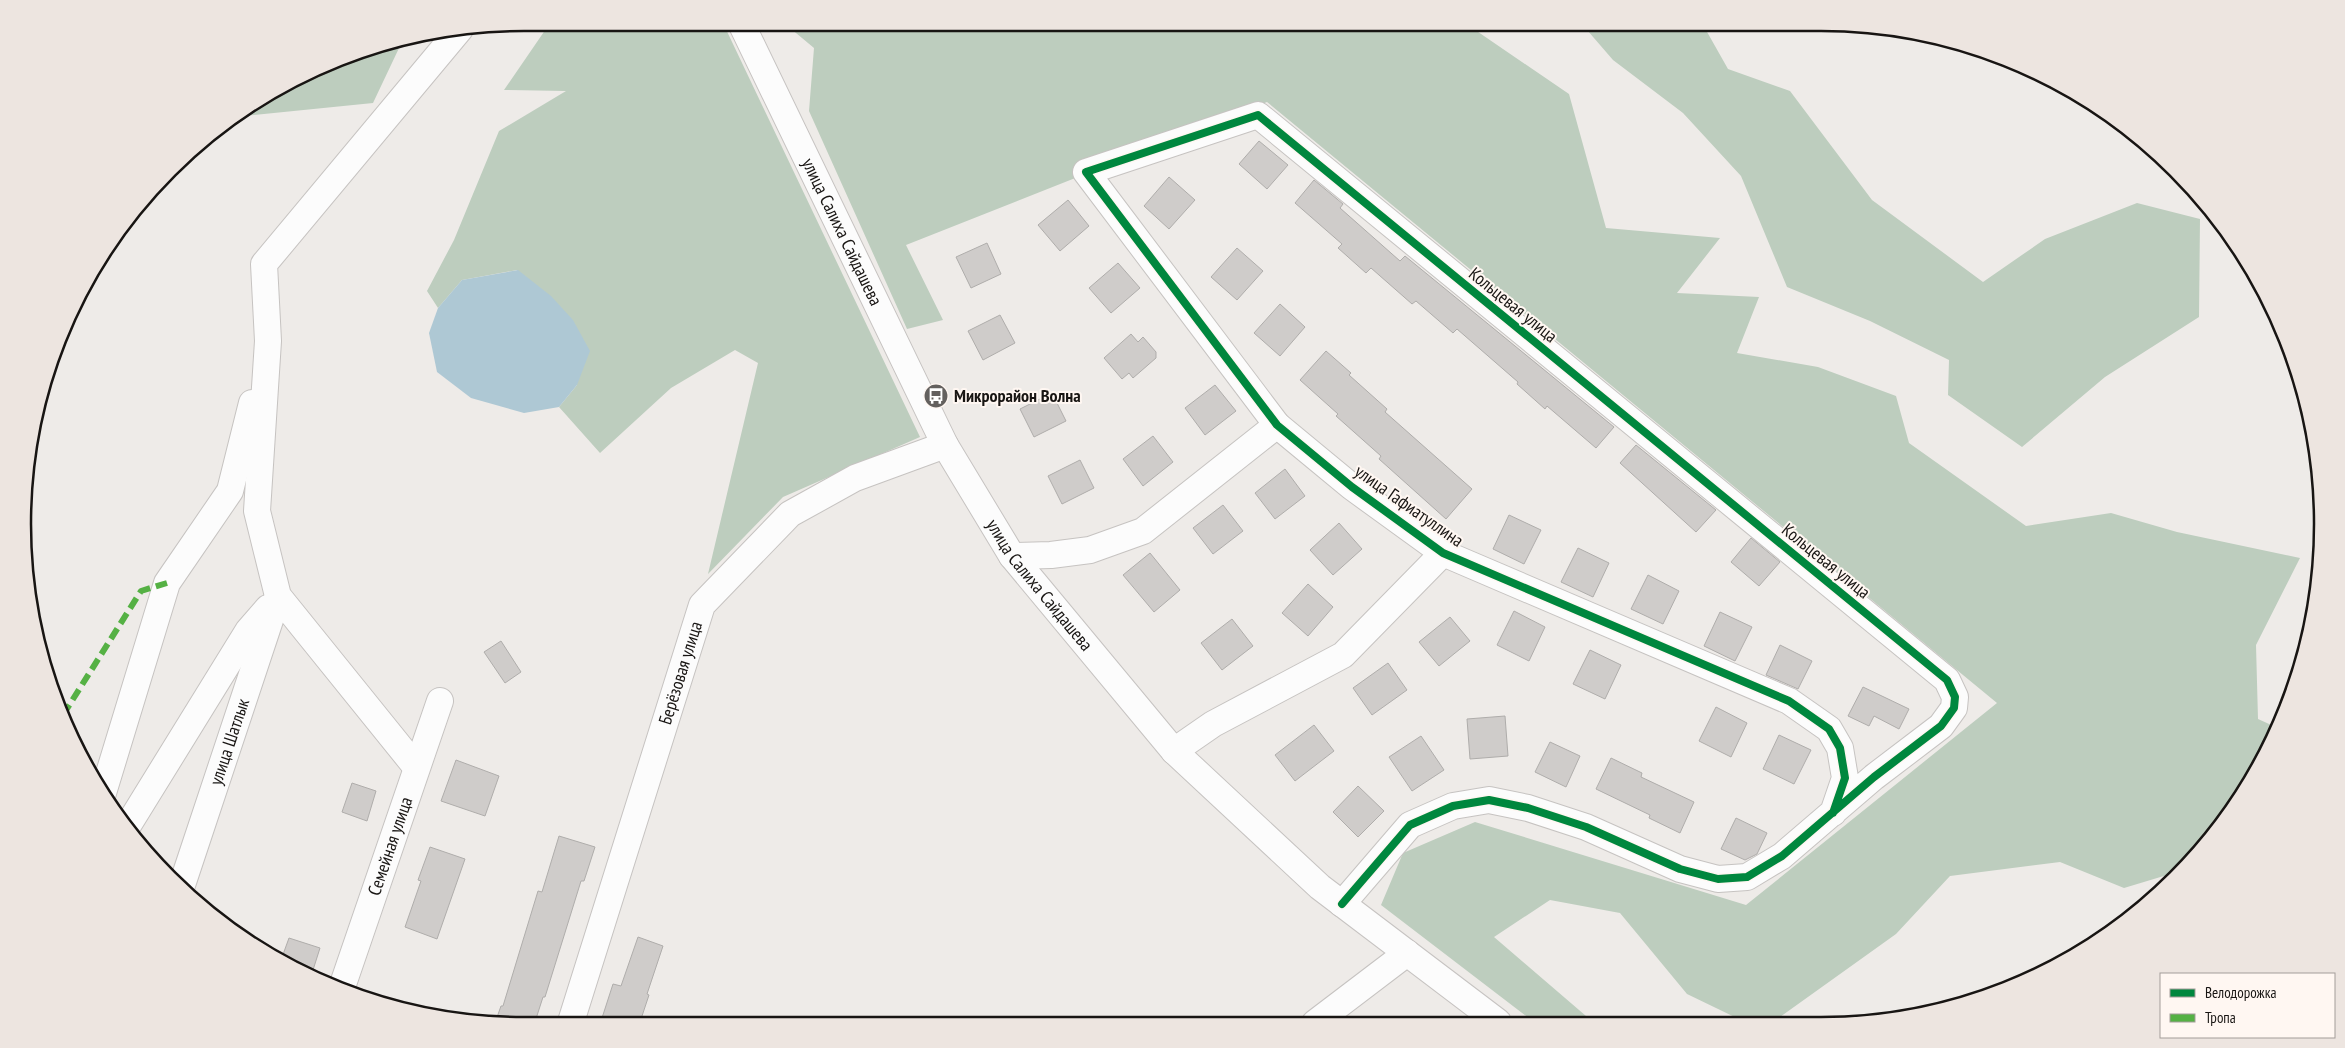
<svg xmlns="http://www.w3.org/2000/svg" width="2345" height="1048" viewBox="0 0 2345 1048" font-family="'PT Sans Narrow',sans-serif">
	<style>
		.forest { fill: #bdcdbe }
		.water { fill: #aec8d4 }
		.building { fill: #cfccca; stroke: #afadab }
		.lines { fill: none; stroke-linecap: round; stroke-linejoin: round }
		.minor-casing { stroke: #c6c3c1; stroke-width: 28 }
		.minor { stroke: #fcfcfc; stroke-width: 26 }
		.quiet { stroke: #55b144; stroke-width: 6; stroke-dasharray: 12 6; stroke-linecap: butt }
		.cycleway-casing { stroke: #fff7f2; stroke-width: 11 }
		.cycleway { stroke: #00873e; stroke-width: 8 }
		.labels { text-anchor: middle; stroke-width: 4; stroke-linejoin: round; paint-order: stroke }
		.street-label { font-size: 18px; fill: #181513; stroke: #fff7f2 }
		.poi-label { font-size: 18px; font-weight: bold; fill: #181513; stroke: #fff7f2; text-anchor: start }
		.rim { fill: none; stroke: #181513; stroke-width: 2.5 }
	</style>
	<rect width="100%" height="100%" fill="#eeebe8"/>
	<path class="forest" d="M550 23H723L920 437 783 497 708 574 758 363 735 350 671 388 600 453 559 407 577 385 517 270 462 280 438 308 427 291 454 240 499 131 566 91 504 90Z
		M784 23H1041L1061 29 1067 23H1465L1569 94 1606 228 1720 238 1677 293 1759 297 1737 353 1818 367 1896 396 1909 443 2026 526 2111 513 2177 532 2300 558 2256 645 2258 719 2278 728 2219 829 2177 872 2124 888 2060 862 1950 876 1896 934 1773 1022H1745L1687 994 1620 913 1550 900 1494 937 1593 1022H1534L1381 905 1403 853 1475 822 1746 905 1997 703 1267 102 906 245 943 320 907 329 809 111 814 48Z
		M1581 23H1702L1728 69 1790 91 1872 200 1983 282 2045 239 2137 203 2200 219 2199 317 2105 377 2022 447 1948 395 1949 360 1870 321 1787 287 1741 176 1683 113 1613 60Z
		M400 46 373 103 235 117 274 90 359 51Z"/>
	<path class="water" d="M518 270 551 296 573 320 590 351 577 385 559 407 524 413 471 398 437 372 429 333 438 308 462 280Z"/>
	<path class="building" d="M1259 141 1288 165 1267 189 1239 164Z
		M1169 177 1195 200 1169 229 1144 206Z
		M1314 180 1343 204 1340 208 1400 261 1405 256 1614 427 1596 448 1547 406 1545 409 1517 384 1518 382 1457 329 1453 333 1416 301 1412 304 1371 268 1366 273 1338 248 1342 244 1295 203Z
		M1068 200 1089 226 1060 251 1038 225Z
		M987 243 1001 274 971 288 956 257Z
		M1237 248 1263 271 1237 300 1211 277Z
		M1118 263 1140 288 1111 313 1089 288Z
		M1280 304 1305 327 1280 356 1254 333Z
		M1000 315 1015 343 983 360 968 331Z
		M1131 334 1138 342 1143 337 1156 352V358L1133 378 1129 373 1122 379 1104 358Z
		M1326 351 1351 373 1349 375 1387 409 1385 412 1472 489 1446 519 1379 459 1381 456 1336 416 1338 414 1300 380Z
		M1215 385 1236 411 1205 435 1185 408Z
		M1052 393 1066 421 1034 437 1020 409Z
		M1153 436 1173 462 1143 486 1123 459Z
		M1636 445 1716 510 1696 532 1620 463Z
		M1080 460 1094 488 1062 504 1048 476Z
		M1285 469 1305 496 1275 519 1255 493Z
		M1223 505 1243 531 1213 554 1193 528Z
		M1509 515 1541 530 1524 564 1493 549Z
		M1339 523 1362 549 1333 575 1310 550Z
		M1751 538 1780 562 1759 586 1731 562Z
		M1578 548 1609 563 1593 597 1561 582Z
		M1150 553 1180 590 1154 612 1123 575Z
		M1648 575 1679 591 1663 624 1631 609Z
		M1308 584 1333 607 1308 636 1282 613Z
		M1514 611 1545 627 1529 661 1497 645Z
		M1720 612 1752 627 1735 661 1704 646Z
		M1450 617 1470 641 1439 666 1419 642Z
		M1232 619 1253 646 1222 670 1201 643Z
		M501 641 521 672 505 683 484 652Z
		M1780 645 1812 661 1798 689 1766 675Z
		M1590 650 1621 665 1605 699 1573 684Z
		M1388 663 1407 690 1372 715 1353 688Z
		M1863 687 1909 709 1899 729 1874 716 1869 726 1848 716Z
		M1716 707 1747 723 1731 757 1699 741Z
		M1505 716 1508 756 1470 759 1467 719Z
		M1314 725 1334 751 1295 781 1275 755Z
		M1779 735 1811 750 1794 784 1763 769Z
		M1421 736 1444 770 1412 791 1389 757Z
		M1550 742 1580 756 1566 787 1535 772Z
		M1611 758 1642 773 1641 777 1694 802 1680 833 1649 818 1650 815 1596 789Z
		M456 760 499 776 485 816 441 801Z
		M352 783 376 791 367 821 342 812Z
		M1358 786 1384 811 1358 837 1333 812Z
		M1736 818 1767 833 1757 854 1745 860 1721 849Z
		M559 836 595 847 584 881H581L545 997H543L534 1025 495 1023 501 1006H503L538 891 542 892Z
		M430 847 465 859 437 939 405 927 421 881 418 880Z
		M638 937 663 946 647 994 649 995 639 1025H624L602 1018 613 984 621 986Z
		M289 938 320 948 313 970 281 960Z"/>
	<g class="lines">
		<defs>
			<g id="minor">
				<path id="s1" d="M741 23 945 445 1012 556 1174 751 1320 887 1498 1022"/>
				<path d="M1012 556 1051 555 1090 550 1143 531 1277 425"/>
				<path d="M1174 751 1213 724 1343 655 1443 553"/>
				<path d="M416 767 278 596 257 511 268 341 264 264 460 29"/>
				<path d="M103 793 167 583 230 491 252 403"/>
				<path d="M127 827 248 631 268 608"/>
				<path id="s2" d="M181 888 278 596"/>
				<path d="M1342 904 1410 825 1453 806 1489 800 1528 808 1586 827 1680 869 1718 879 1747 877 1782 856 1874 777 1941 726 1954 708 1955 697 1947 680 1258 115 1086 172 1277 425 1352 487 1443 553 1789 701 1829 729 1840 748 1845 778 1833 813"/>
				<path id="s3" d="M341 990 440 701"/>
				<path d="M1315 1023 1407 953"/>
				<path id="s4" d="M570 1025 702 605 790 514 855 478 945 445"/>
			</g>
		</defs>
		<use href="#minor" class="minor-casing"/>
		<use href="#minor" class="minor"/>
		<path class="quiet" d="M63 715 141 591 167 583"/>
		<defs>
			<path id="cycleway" d="M1342 904 1410 825 1453 806 1489 800 1528 808 1586 827 1680 869 1718 879 1747 877 1782 856 1874 777 1941 726 1954 708 1955 697 1947 680 1258 115 1086 172 1277 425 1352 487 1443 553 1789 701 1829 729 1840 748 1845 778 1833 813"/>
		</defs>
		<use href="#cycleway" class="cycleway-casing"/>
		<use href="#cycleway" class="cycleway"/>
	</g>
	<defs>
		<symbol id="bus-disc" viewBox="-11 -11 22 22"><circle r="9.5" fill="#63605e" stroke="#fff7f2"/><path d="M-5-6H5V4H4V6H2V4H-2V6H-4V4H-5ZM-3.5-4V0h7V-4ZM-3.5 1.2v1.5H-2V1.2ZM2 1.2v1.5H3.5V1.2Z" fill="#fff"/></symbol>
	</defs>
	<g fill-rule="evenodd">
		<use href="#bus-disc" x="922" y="382" width="28" height="28"/>
	</g>
	<g class="labels">
		<g class="street-label">
			<text dy="6" stroke="none"><textPath href="#s1" startOffset="232">улица Салиха Сайдашева</textPath></text>
			<text transform="translate(1513 305) rotate(39)" y="6">Кольцевая улица</text>
			<text transform="translate(1409 506) rotate(35)" y="6">улица Гафиатуллина</text>
			<text transform="translate(1826 561) rotate(39)" y="6">Кольцевая улица</text>
			<text dy="6" stroke="none"><textPath href="#s1" startOffset="638">улица Салиха Сайдашева</textPath></text>
			<text dy="6" stroke="none"><textPath href="#s4" startOffset="369">Берёзовая улица</textPath></text>
			<text dy="6" stroke="none"><textPath href="#s2" startOffset="154">улица Шатлык</textPath></text>
			<text dy="6" stroke="none"><textPath href="#s3" startOffset="152">Семейная улица</textPath></text>
		</g>
		<g class="poi-label">
			<text x="954" y="402">Микрорайон Волна</text>
		</g>
	</g>
	<path d="M0 0H2345V1048H0ZM524 31H1821A493 493 0 0 1 2314 524V524A493 493 0 0 1 1821 1017H524A493 493 0 0 1 31 524V524A493 493 0 0 1 524 31Z" fill="#ede5e0" fill-rule="evenodd"/>
	<path class="rim" d="M524 31H1821A493 493 0 0 1 2314 524V524A493 493 0 0 1 1821 1017H524A493 493 0 0 1 31 524V524A493 493 0 0 1 524 31Z"/>
	<rect x="2160" y="973" width="175" height="65" fill="#fff7f2" stroke="#a39d99"/>
	<rect x="2170" y="989" width="25" height="8" fill="#00873e" stroke="#a39d99"/>
	<text x="2205" y="998" font-size="15" fill="#181513">Велодорожка</text>
	<rect x="2170" y="1014" width="25" height="8" fill="#55b144" stroke="#a39d99"/>
	<text x="2205" y="1023" font-size="15" fill="#181513">Тропа</text>
</svg>
